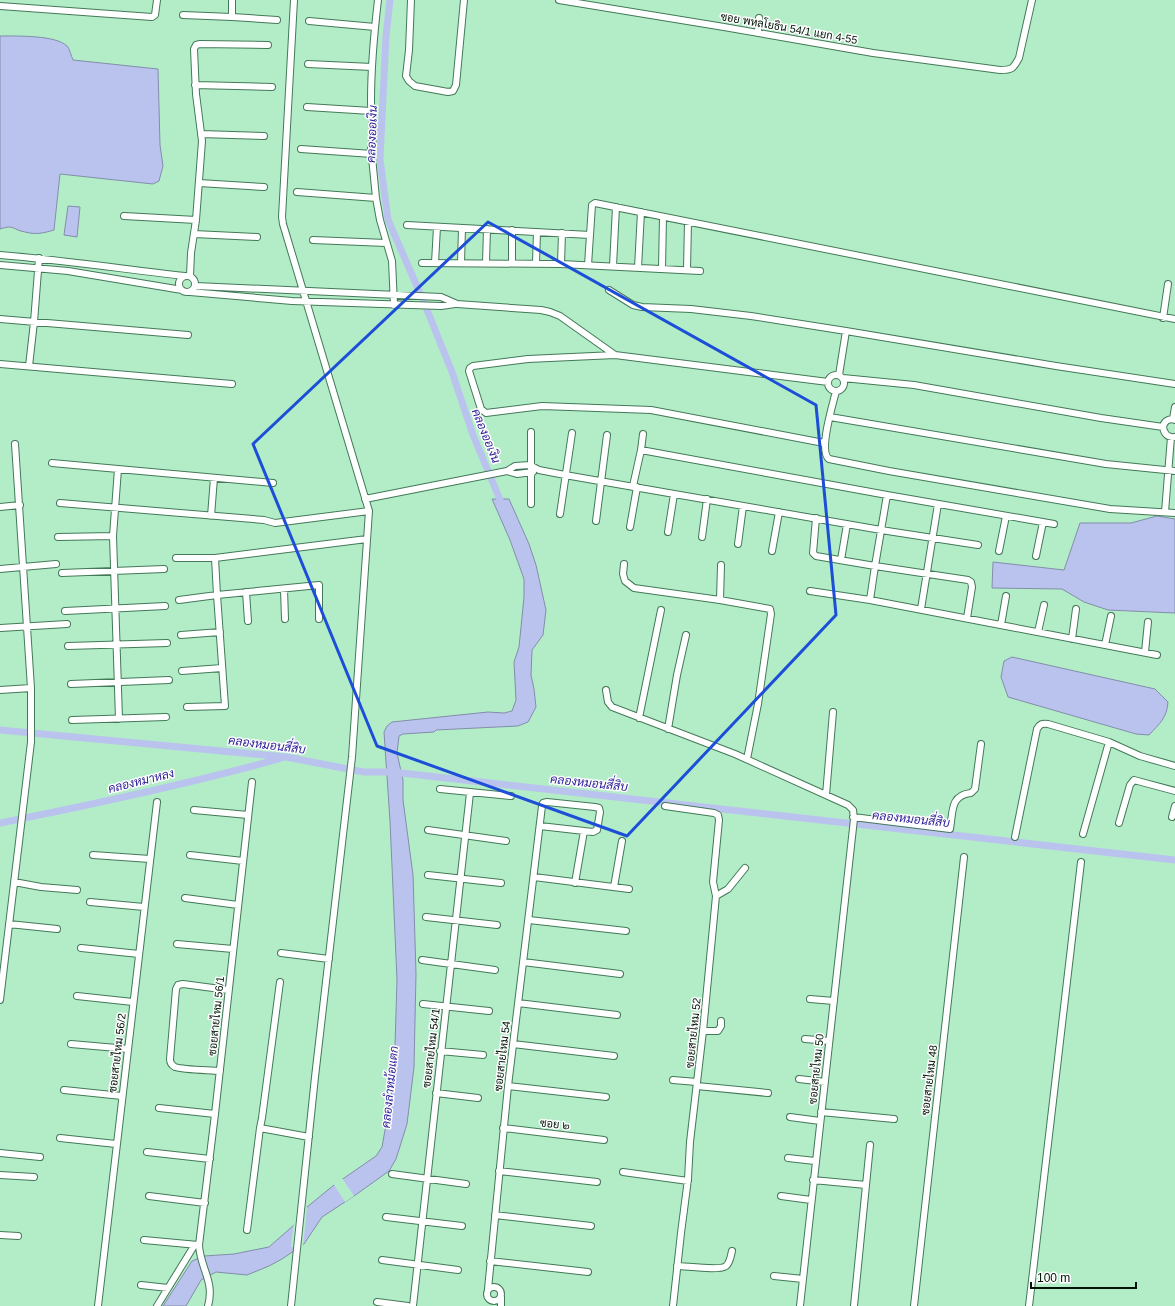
<svg xmlns="http://www.w3.org/2000/svg" width="1175" height="1306" viewBox="0 0 1175 1306" font-family="Helvetica,Sarabun,sans-serif">
	<style>
		.water { fill: #bac3ee; stroke: #828ea9 }
		.pier { fill: #b3edc8 }
		.lines { fill: none; stroke-linecap: round; stroke-linejoin: round }
		.canal { stroke: #bac3ee; stroke-width: 7 }
		.street-casing { stroke: #437958; stroke-width: 8 }
		.street { stroke: #fff; stroke-width: 6 }
		.marked { fill: none; stroke: #1d4ed8; stroke-width: 3; stroke-linejoin: round }
		.labels { text-anchor: middle; stroke-width: 3; stroke-linejoin: round; paint-order: stroke }
		.street-label { font-size: 11px; fill: #001307; stroke: #fefefe }
		.water-label { font-size: 12px; font-style: italic; fill: #2a1c97; stroke: #fefefe }
	</style>
	<rect width="100%" height="100%" fill="#b3edc8"/>
	<path class="water" d="M0 36C16 36 56 35 67 46 70 49 71 56 73 60L158 69 160 145 163 166 159 181 153 184 60 174 54 230C44 233 36 235 25 232 13 230 14 224 0 229Z
		M68 206 80 207 77 237 64 235Z
		M492 499H509L529 544 536 565 546 610 543 635 532 650 531 675 534 689 536 707 528 722 518 726 436 730 434 732 403 734 399 736 397 753 403 780V800L413 875 416 974 414 1067 407 1124 396 1159 389 1171 354 1196 322 1217 304 1244 282 1259 269 1266 247 1275 216 1272 201 1280 186 1306H163L192 1261 204 1256 234 1254 269 1247 294 1225 307 1207 334 1185 376 1156 382 1147 394 1079 397 980 390 821 384 732 387 726 392 722 488 712 504 713 512 711 516 700 514 662 519 647 524 597V579L510 540Z
		M1157 516 1175 519V613L1108 610 1084 602 1062 589 992 588 993 562 1064 570 1080 523H1131Z
		M1012 657 1155 689 1168 702C1167 718 1160 723 1149 735L1136 734 1008 697 1001 677 1004 661Z"/>
	<path class="pier" d="M342 1178 354 1196 345 1202 333 1183Z
		M305 1207H307L303 1246 302 1248 291 1247 294 1221Z"/>
	<g class="lines">
		<path class="canal" d="M390 0 386 36 380 159 388 220 423 300 452 372 473 435 503 507
			M0 730 286 757 364 772H393L1175 860
			M0 823C95 804 189 784 282 758"/>
		<defs>
			<path id="street" d="M378 0C374 34 371 67 371 101 371 116 376 133 371 147L376 198 380 220 392 261 394 305
				M411 0 409 50 406 76 409 81 415 86 448 92 453 91 456 85 464 0
				M559 0 724 27 873 53 1000 70C1012 70 1013 69 1019 58L1032 0
				M0 6 152 17 155 15 157 0
				M183 15 232 17V0
				M232 17 277 20
				M309 21 375 27
				M758 33 759 18
				M308 64 372 67
				M195 85 272 87
				M307 107 371 111
				M201 134 264 136
				M301 149 372 154
				M199 183 264 187
				M297 192 376 198
				M124 216 196 220
				M407 225 590 235
				M194 234 257 237
				M313 240 386 243
				M0 255C62 260 123 269 185 276
				M422 263 561 264 700 271
				M435 263 437 227
				M461 263 462 228
				M486 263 487 229
				M512 263V230
				M536 263 537 232
				M561 264 562 233
				M0 265 68 271 182 290
				M588 265 592 205 595 203 1175 319
				M613 266 616 207
				M638 268 641 212
				M662 269 663 217
				M687 270 688 222
				M179 284a8 8 0 1 1 16 0a8 8 0 1 1-16 0Z
				M190 276 191 253 196 220 202 141 196 94 194 49 196 45 200 44 268 45
				M196 286 441 297 457 304 541 310 550 312 560 316 615 355 828 382
				M609 290 633 305 642 307 691 309 751 316 846 331 839 375
				M190 292 292 301 441 306 455 304
				M1163 318 1168 284
				M0 319 188 335
				M846 331 1056 366 1175 384
				M615 355 528 359 473 366 470 368 469 371 481 409 486 413 542 406 651 410 824 443
				M0 364 232 384
				M29 366 34 322 39 258
				M828 383a8 8 0 1 1 16 0a8 8 0 1 1-16 0Z
				M843 378 914 385 1101 418 1163 427
				M836 391C833 404 818 451 829 459L889 471 1110 509 1175 513
				M830 417 1106 464 1175 471
				M1173 419 1175 407
				M1175 420C1169 418 1164 421 1163 427 1164 434 1168 438 1175 437
				M641 450 643 434
				M52 463 273 483
				M118 469 113 536 119 719
				M507 471 517 474 533 472
				M633 486 641 450 887 495 875 566 816 556 813 553 816 518
				M887 495 1054 524
				M365 499 507 471 515 466 530 465 539 470 565 475 881 530 978 545
				M60 503 264 520 275 523 369 511
				M531 504V432
				M0 507 20 505
				M1165 512 1171 437
				M560 514 572 433
				M211 516 214 478
				M596 521 607 435
				M630 527 637 487
				M668 532 674 494
				M58 537 113 536
				M702 537 707 499
				M738 544 743 506
				M772 551 779 512
				M999 551 1006 516
				M1036 556 1043 522
				M176 558H215L367 539
				M215 558 217 595 319 585V619
				M841 560 847 524
				M624 564 623 574 625 581 634 588 720 600 770 609 771 614 758 704 747 759
				M0 569 56 564
				M62 573 164 569
				M284 589 285 619
				M810 591 870 600 1157 655
				M246 592 248 621
				M179 600 217 595 225 706 187 707
				M720 600 721 565
				M870 600 875 566 968 580 971 582 972 587 967 618
				M921 609 938 504
				M65 611 165 606
				M1001 625 1006 596
				M0 628 67 624
				M1038 632 1044 605
				M181 635 220 632
				M1072 639 1076 609
				M1105 645 1111 616
				M68 646 167 643
				M1145 652 1148 622
				M182 671 222 668
				M71 684 169 680
				M0 690 31 688
				M606 690 608 702 612 707 735 754 848 805 853 810 854 819 800 1306
				M639 718 661 610
				M72 720 166 717
				M668 729 677 675 686 635
				M440 789 511 796
				M826 795 833 712
				M665 806 714 813 718 815 719 820 713 882 716 896 703 1031 690 1142 688 1179 681 1233 673 1306
				M194 810 248 815
				M853 817 950 829C953 812 950 795 971 793L975 789 981 744
				M1172 817 1175 806
				M1119 823 1130 785 1134 780 1175 791
				M428 830 506 841
				M1083 834 1109 742 1140 756 1175 766
				M1015 837 1037 729C1040 724 1042 723 1048 724L1109 742
				M93 855 150 859
				M190 855 243 861
				M428 875 501 883
				M534 877 629 889
				M14 882 41 887 77 890
				M575 883 584 831
				M614 887 622 841
				M716 896 728 889 745 868
				M185 898 238 905
				M90 902 144 907
				M426 917 497 925
				M529 920 626 931
				M9 924 57 929
				M177 944 233 949
				M81 948 139 954
				M281 953 329 959
				M422 960 495 970
				M523 962 620 974
				M280 982 262 1118 260 1128 309 1137
				M77 996 133 1002
				M810 999 834 1001
				M0 1000 31 742V688L15 444
				M518 1003 617 1015
				M423 1004 489 1011
				M703 1031H718L721 1026V1021
				M805 1039 829 1041
				M71 1044 128 1049
				M513 1044 614 1056
				M440 1051 483 1055
				M220 1071C209 1070 184 1070 175 1067 171 1065 170 1062 170 1059L176 989 178 985 183 984 228 990
				M799 1079 825 1082
				M673 1080 697 1082
				M508 1086 606 1097
				M697 1086 768 1093
				M64 1090 122 1096
				M436 1093 478 1098
				M159 1108 215 1114
				M821 1112 894 1119
				M790 1117 820 1121
				M503 1128 604 1140
				M60 1138 116 1144
				M147 1152 210 1159
				M0 1153 40 1157
				M788 1158 815 1161
				M499 1171 597 1182
				M623 1172 688 1181
				M392 1174 466 1184
				M0 1175 34 1177
				M813 1180 866 1185
				M149 1196 205 1203
				M781 1196 811 1200
				M495 1215 591 1226
				M386 1217 462 1226
				M247 1230 260 1128
				M0 1235 18 1236
				M144 1240 198 1245
				M382 1260 458 1270
				M490 1261 588 1272
				M677 1266C686 1266 720 1271 726 1266 730 1263 731 1255 732 1251
				M774 1276 803 1279
				M141 1285 168 1288
				M487 1294a7 7 0 1 1 14 0a7 7 0 1 1-14 0Z
				M488 1289 508 1086 542 806 543 803 547 802 595 807 599 808 600 812 597 830 593 832 540 826
				M501 1297V1306
				M377 1302 408 1306
				M98 1306 157 802
				M157 1306 194 1246
				M208 1306C215 1281 200 1268 199 1245L215 1114 252 782
				M291 1306 315 1077 352 757 369 511 283 224 282 217 294 0
				M413 1306 470 793
				M854 1306 870 1145
				M914 1306 964 857
				M1029 1306 1081 862"/>
		</defs>
		<use href="#street" class="street-casing"/>
		<use href="#street" class="street"/>
	</g>
	<path class="marked" d="M488 222 816 405 836 615 627 836 377 746 253 444Z"/>
	<g class="labels">
		<g class="street-label">
			<text transform="translate(789 28) rotate(10)" y="4">ซอย พหลโยธิน 54/1 แยก 4-55</text>
			<text transform="translate(216 1016) rotate(-84)" y="4">ซอยสายไหม 56/1</text>
			<text transform="translate(693 1033) rotate(-84)" y="4">ซอยสายไหม 52</text>
			<text transform="translate(431 1048) rotate(-83)" y="4">ซอยสายไหม 54/1</text>
			<text transform="translate(117 1053) rotate(-83)" y="4">ซอยสายไหม 56/2</text>
			<text transform="translate(502 1056) rotate(-83)" y="4">ซอยสายไหม 54</text>
			<text transform="translate(816 1069) rotate(-84)" y="4">ซอยสายไหม 50</text>
			<text transform="translate(929 1080) rotate(-83)" y="4">ซอยสายไหม 48</text>
			<text transform="translate(555 1124) rotate(6)" y="4">ซอย ๒</text>
		</g>
		<g class="water-label">
			<text transform="translate(372 134) rotate(-88)" y="4">คลองออเงิน</text>
			<text transform="translate(486 436) rotate(68)" y="4">คลองออเงิน</text>
			<text transform="translate(267 745) rotate(7)" y="4">คลองหมอนสี่สิบ</text>
			<text transform="translate(141 781) rotate(-14)" y="4">คลองหมาหลง</text>
			<text transform="translate(589 783) rotate(6)" y="4">คลองหมอนสี่สิบ</text>
			<text transform="translate(911 819) rotate(6)" y="4">คลองหมอนสี่สิบ</text>
			<text transform="translate(390 1087) rotate(-84)" y="4">คลองลำหม้อแตก</text>
		</g>
	</g>
	<path d="M1031 1282v6h105v-6" fill="none" stroke="#001307" stroke-width="2"/>
	<text x="1037" y="1282" font-size="12" fill="#001307" stroke="#fefefe" stroke-width="3" paint-order="stroke">100 m</text>
</svg>
